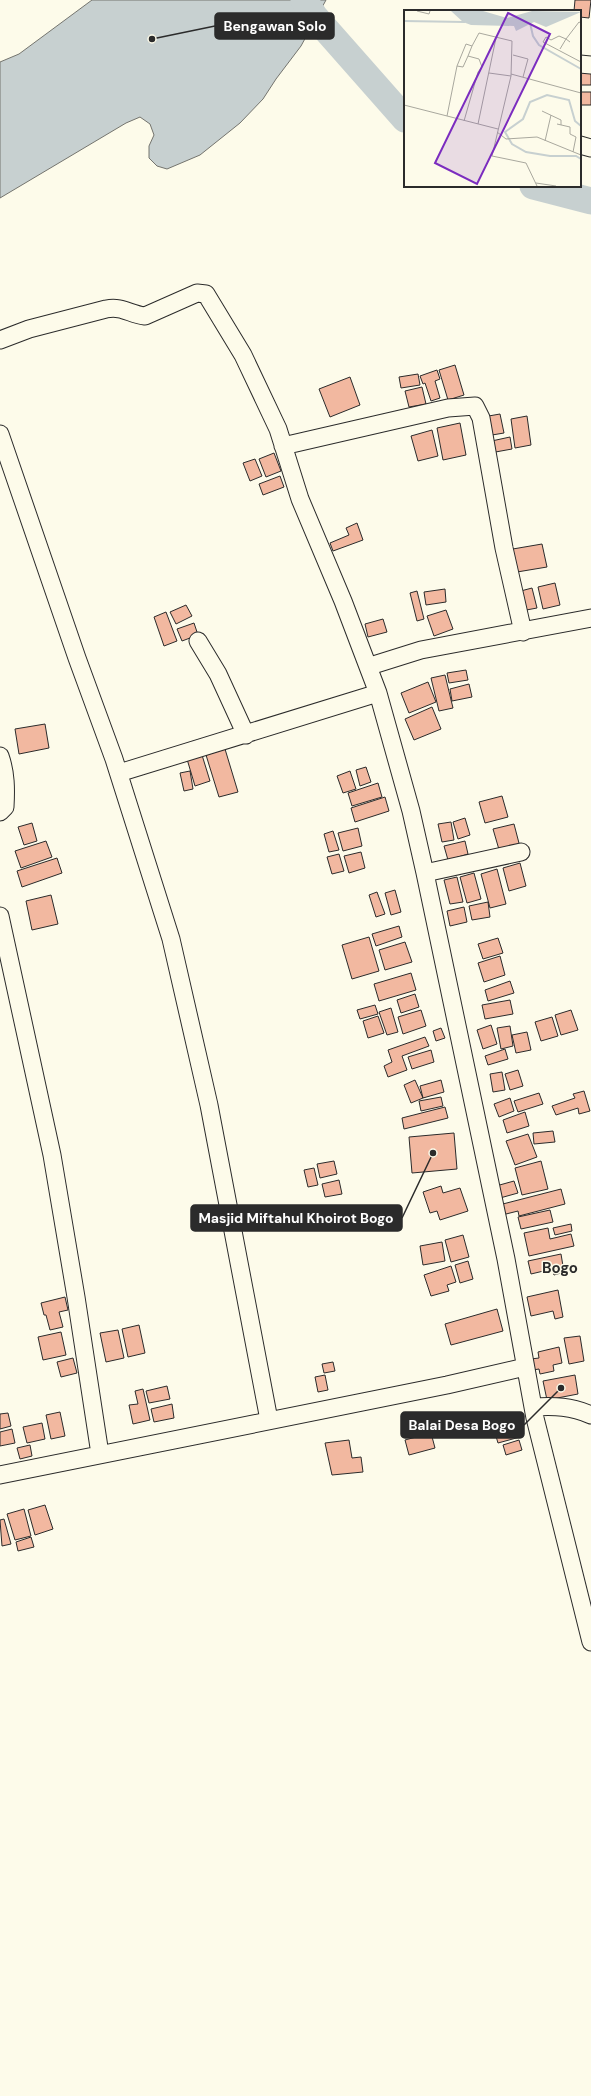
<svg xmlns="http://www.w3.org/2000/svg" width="591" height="2096" viewBox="0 0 591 2096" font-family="'DM Sans',sans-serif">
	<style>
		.water { fill: #c7d0d0; stroke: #74746e }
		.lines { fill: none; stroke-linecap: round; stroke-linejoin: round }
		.river { stroke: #c7d0d0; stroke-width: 27 }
		.building { fill: #f2b8a0; stroke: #2b2b2b }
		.minor-casing { stroke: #2b2b2b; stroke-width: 19 }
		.minor { stroke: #fdfbea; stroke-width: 17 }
		.labels { text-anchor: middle; stroke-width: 3; stroke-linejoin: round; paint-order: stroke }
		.quarter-label { font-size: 15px; font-weight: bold; fill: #2b2b2b; stroke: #fdfbea }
		.inset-river { fill: none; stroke: #c7d0d0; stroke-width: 2 }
		.inset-road { fill: none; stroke: #a9a89e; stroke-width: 1 }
		.view { fill: #7b2cbf; fill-opacity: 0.15; stroke: #7b2cbf; stroke-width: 2 }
		.inset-edge { fill: none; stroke: #2b2b2b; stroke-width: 2 }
		.leader { fill: none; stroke: #2b2b2b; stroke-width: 1.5 }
		.callout-dot { fill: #2b2b2b; stroke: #fdfbea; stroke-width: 1.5 }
		.callout { fill: #2b2b2b; stroke: #2b2b2b; stroke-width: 1.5 }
		.callout-label { font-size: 14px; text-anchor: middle; font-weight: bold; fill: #fff }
	</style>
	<rect width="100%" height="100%" fill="#fdfbea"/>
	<path class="water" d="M92 0H326L301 46 276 79 263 99 240 123 200 155 167 169 157 166 149 158V146L154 135 150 124 140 117 126 123 0 198V62L19 54Z"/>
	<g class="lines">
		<path class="river" d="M304 0 315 17 405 119
			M533 186 591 201"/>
	</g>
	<path class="building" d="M575 0H591L589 18 580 17V11H574Z
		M580 72H591V85H580Z
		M580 92H591V105H580Z
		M455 365 464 395 448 400 439 370Z
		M437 370 440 379 435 381 440 398 431 401 425 383 423 384 420 376Z
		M418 374 420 385 401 388 399 377Z
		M350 377 360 405 330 417 319 389Z
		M422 387 426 404 409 407 405 391Z
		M500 414 504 433 486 436 483 417Z
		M527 416 531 445 515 448 511 419Z
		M460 423 466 455 443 460 437 428Z
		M432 430 438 456 418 461 411 436Z
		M510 437 512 449 490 453 487 442Z
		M274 453 281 471 266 477 259 459Z
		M255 459 262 476 250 481 243 463Z
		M280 476 284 487 263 495 259 484Z
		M357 523 363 540 333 551 330 543 349 535 346 528Z
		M542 544 547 567 511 573 507 550Z
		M555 583 560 605 543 609 538 587Z
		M532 588 537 608 521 611 517 592Z
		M445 589 446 602 426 605 424 592Z
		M417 591 424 619 417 621 410 593Z
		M186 605 192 616 176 624 170 612Z
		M446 610 453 629 434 636 427 616Z
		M166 612 177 641 164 646 154 617Z
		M383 619 387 632 368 637 365 624Z
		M194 623 198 635 182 641 177 629Z
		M466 670 468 680 449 683 447 673Z
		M445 675 453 708 439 711 431 678Z
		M428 682 436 702 409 713 401 693Z
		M469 684 472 697 452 701 450 689Z
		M432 707 441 729 414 740 405 719Z
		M45 724 49 748 19 754 15 729Z
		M225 749 238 792 219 797 206 755Z
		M202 755 210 781 195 786 187 759Z
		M366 767 371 782 360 786 356 770Z
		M190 771 193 789 184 791 180 773Z
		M350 771 356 789 343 793 337 776Z
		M378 783 382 797 352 806 348 793Z
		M502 796 508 817 485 823 479 802Z
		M385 797 389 811 355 822 351 808Z
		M465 818 470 835 458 839 453 822Z
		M451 822 454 840 442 842 438 824Z
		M32 823 37 841 24 845 18 827Z
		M514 824 520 847 500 853 493 829Z
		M358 828 362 846 343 851 338 833Z
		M333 831 339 850 329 852 324 834Z
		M46 841 52 857 21 868 15 851Z
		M465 841 468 854 448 860 444 846Z
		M361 852 365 868 349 873 344 856Z
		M339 854 344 871 332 874 327 857Z
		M57 858 62 873 22 887 17 871Z
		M520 863 526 886 509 891 503 868Z
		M497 869 506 904 490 908 481 874Z
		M474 873 481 899 467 903 460 877Z
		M457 877 463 902 450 904 444 880Z
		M395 890 401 912 391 915 385 893Z
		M377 892 385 914 376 917 369 895Z
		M51 895 58 924 32 930 26 901Z
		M488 902 490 917 472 920 469 906Z
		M464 907 467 922 450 926 447 911Z
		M399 926 402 937 376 946 372 934Z
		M369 937 379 971 352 979 342 945Z
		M498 938 503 953 483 959 478 944Z
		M405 942 412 962 385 970 379 950Z
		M500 956 505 975 484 982 478 963Z
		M411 973 416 990 379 1001 374 984Z
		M510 981 514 993 488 1001 485 990Z
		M415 994 419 1007 401 1013 397 1000Z
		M510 1000 513 1014 485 1019 482 1005Z
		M375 1005 378 1014 360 1019 357 1010Z
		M391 1008 398 1032 387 1035 379 1012Z
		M421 1010 426 1026 403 1034 398 1017Z
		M571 1010 578 1030 561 1035 555 1015Z
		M378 1016 384 1033 368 1038 363 1021Z
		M552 1017 558 1036 541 1041 535 1022Z
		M491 1025 497 1044 483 1049 477 1030Z
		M510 1026 513 1046 501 1049 497 1028Z
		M441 1028 445 1038 436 1041 433 1031Z
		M527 1032 531 1050 516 1053 512 1035Z
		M425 1037 429 1046 402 1056 407 1070 388 1077 384 1066 392 1062 388 1050Z
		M505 1049 508 1059 488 1065 485 1056Z
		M431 1050 434 1062 412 1069 408 1057Z
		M518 1070 523 1086 510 1090 505 1074Z
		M502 1072 505 1090 493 1092 490 1074Z
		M415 1080 423 1098 411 1103 404 1085Z
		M441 1080 444 1092 423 1098 420 1086Z
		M584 1091 590 1111 579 1114 578 1108 556 1115 552 1106 575 1098 573 1094Z
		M539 1093 543 1104 518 1112 514 1101Z
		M441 1097 443 1106 421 1111 419 1101Z
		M510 1098 514 1111 499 1117 494 1104Z
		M445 1107 448 1118 404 1129 402 1118Z
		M525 1112 529 1126 507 1133 503 1120Z
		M553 1131 555 1142 534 1144 533 1133Z
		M454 1133 457 1169 412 1173 409 1137Z
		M528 1134 537 1157 515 1165 506 1141Z
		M334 1161 337 1174 320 1178 317 1164Z
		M541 1161 548 1189 522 1195 515 1168Z
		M314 1168 318 1185 308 1187 304 1170Z
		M339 1180 342 1194 325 1197 322 1184Z
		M514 1181 518 1193 500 1198 496 1186Z
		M441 1186 443 1193 460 1188 468 1211 440 1220 437 1211 430 1213 423 1192Z
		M561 1189 565 1204 519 1216 518 1211 502 1215 499 1205Z
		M550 1210 553 1222 521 1229 518 1217Z
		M571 1224 572 1231 555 1235 553 1228Z
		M548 1228 550 1239 571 1234 574 1246 529 1256 524 1233Z
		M463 1235 469 1257 451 1262 445 1240Z
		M442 1242 445 1261 423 1265 420 1246Z
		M561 1254 564 1272 554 1275 552 1269 531 1274 528 1261Z
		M468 1261 473 1279 460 1283 455 1265Z
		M451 1266 456 1282 447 1285 449 1291 431 1296 424 1275Z
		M558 1290 563 1317 555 1319 553 1311 531 1316 527 1297Z
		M65 1297 68 1310 59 1312 63 1327 50 1330 46 1315H44L41 1303Z
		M497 1309 503 1331 451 1345 445 1324Z
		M139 1325 145 1353 128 1357 122 1329Z
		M118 1330 124 1358 106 1362 100 1333Z
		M61 1332 66 1355 43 1360 38 1337Z
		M580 1336 584 1361 569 1364 564 1338Z
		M559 1347 562 1363 553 1365 554 1371 540 1374 539 1369 533 1370 531 1359 539 1358 538 1352Z
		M73 1358 77 1373 61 1377 57 1362Z
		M333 1362 335 1371 324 1373 322 1364Z
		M325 1375 328 1390 318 1392 315 1377Z
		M575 1375 578 1394 547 1400 543 1381Z
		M167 1386 170 1399 149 1403 146 1391Z
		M143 1389 150 1420 133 1424 129 1405 138 1404 135 1391Z
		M172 1404 174 1418 154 1422 151 1409Z
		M60 1412 65 1436 51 1439 46 1415Z
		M8 1413 11 1426 0 1429V1414Z
		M42 1423 45 1439 27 1443 23 1427Z
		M517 1428 520 1437 498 1443 495 1433Z
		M12 1429 15 1443 0 1446V1432Z
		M431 1433 435 1448 409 1455 405 1440Z
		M349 1440 352 1458 361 1457 363 1472 332 1475 325 1443Z
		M519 1440 522 1450 506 1455 503 1445Z
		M30 1445 32 1456 20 1459 17 1448Z
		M45 1505 53 1529 35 1535 28 1510Z
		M24 1509 31 1536 15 1540 7 1514Z
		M4 1519 11 1544 2 1546 0 1520Z
		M31 1537 34 1547 18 1551 16 1542Z"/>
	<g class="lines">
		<defs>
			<path id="minor" d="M580 64 591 65
				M580 145 591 148
				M0 340 29 329 106 309C123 306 129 314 145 316L197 293 206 294 243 355 278 429 300 499 343 601 378 693 411 811 425 873 506 1259 535 1418 591 1642
				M0 434 77 658 114 759 171 939 209 1105 269 1420
				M283 446 448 408 475 406 481 418 504 548 523 632
				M198 641 218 674 246 735
				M370 666 421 650 591 618
				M0 756C6 773 6 789 5 807L0 812
				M119 773 378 693
				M425 873 521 852
				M0 916 52 1155 76 1297 100 1454
				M533 1407C555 1406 571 1406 591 1415
				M0 1475 447 1385 525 1367"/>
		</defs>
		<use href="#minor" class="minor-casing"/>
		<use href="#minor" class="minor"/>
	</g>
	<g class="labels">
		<g class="quarter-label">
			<text x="560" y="1273">Bogo</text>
		</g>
	</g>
	<g transform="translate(404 10)">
		<rect width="177" height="177" fill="#fdfbea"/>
		<path d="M47 1H79L103 8 128 1 177 2 142 17 130 12 112 21 110 16 67 15 59 12Z" fill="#c7d0d0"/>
		<path class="inset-river" d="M0 11 61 12M126 13 129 26 135 35 177 59M177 116 171 111 165 90 143 85 126 92 119 109 101 122 108 134 122 142 146 146H172L177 149"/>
		<path class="inset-road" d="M13 1 25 4 26 1M177 13 175 12 162 29 155 26 147 30 142 27 139 32 177 52M68 36 75 23 108 31 107 66 88 146 122 153 133 176M156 39 162 29 166 32M109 45 124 49 119 67M85 63 107 66M107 64 177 83M0 95 94 119M138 101 157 110V115M43 106 53 56M60 111 74 62 78 57 75 49 64 46 59 57 53 56 62 34 68 36 64 46M74 114 92 28M153 114 166 117V124L172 127 169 142M93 122 102 129 133 127 177 145M141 131 147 105M132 173 152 176"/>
		<path class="view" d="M104 3 146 24 73 174 31 153Z"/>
		<rect width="177" height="177" class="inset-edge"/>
	</g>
	<path class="leader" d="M152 39L215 26M433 1153L402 1218M561 1388L524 1425"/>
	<g class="callout-dot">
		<circle cx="152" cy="39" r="4"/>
		<circle cx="433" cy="1153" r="4"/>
		<circle cx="561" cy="1388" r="4"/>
	</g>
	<g class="callout">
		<rect x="215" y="13" width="119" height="26" rx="4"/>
		<rect x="191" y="1205" width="211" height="26" rx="4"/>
		<rect x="401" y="1412" width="123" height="26" rx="4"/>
	</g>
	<g class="callout-label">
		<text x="275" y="31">Bengawan Solo</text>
		<text x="296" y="1223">Masjid Miftahul Khoirot Bogo</text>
		<text x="462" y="1430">Balai Desa Bogo</text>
	</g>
</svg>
